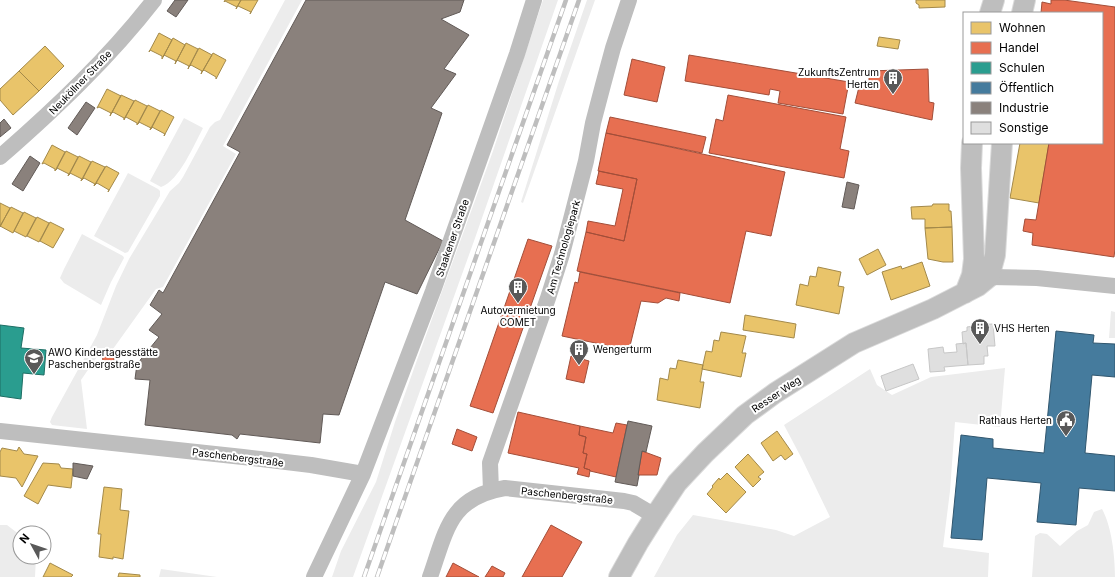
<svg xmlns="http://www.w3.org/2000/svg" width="1115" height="577" viewBox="0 0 1115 577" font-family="Inter,sans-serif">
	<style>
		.green { fill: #ececec }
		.homes { fill: #e9c46a; stroke: #a3894a }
		.shops { fill: #e76f51; stroke: #a24e39 }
		.schools { fill: #2a9d8f; stroke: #1d6e64 }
		.public { fill: #457b9d; stroke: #30566e }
		.industry { fill: #8a817c; stroke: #615a57 }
		.building { fill: #dfdfdf; stroke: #c7c7c7 }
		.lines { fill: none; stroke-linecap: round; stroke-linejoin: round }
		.major-casing { stroke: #dbdbdb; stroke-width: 22 }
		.minor { stroke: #bebebe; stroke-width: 16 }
		.major { stroke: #bebebe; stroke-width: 20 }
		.rail-casing { stroke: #bebebe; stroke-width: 4.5 }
		.rail { stroke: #fff; stroke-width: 3; stroke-dasharray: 9; stroke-linecap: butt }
		.labels { text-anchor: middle; stroke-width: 4; stroke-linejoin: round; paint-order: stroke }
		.poi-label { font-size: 10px; fill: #000; stroke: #fff; text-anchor: start }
		.street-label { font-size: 10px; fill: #000; stroke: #fff }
	</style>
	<rect width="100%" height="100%" fill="#fff"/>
	<path class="green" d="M285 0H302L223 146 236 154 163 287 156 289 113 349 101 351 81 380 87 429 52 425 50 422 52 417 97 335 116 286 129 259 170 191 179 183 183 177 210 127 215 122 220 120Z
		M543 0H558L474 241 353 577H332L341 551 376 482 395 422 417 360 493 151Z
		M587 0H595L523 203 521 202 559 81Z
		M184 118 203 128C194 145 179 181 161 187L150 181Z
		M128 173 158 189 160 191V196L128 252 125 253 94 236Z
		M82 234 123 256 124 258 111 282 101 305 64 283 60 278 64 269Z
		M1111 311 1115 312V338H1109Z
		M1005 368 1000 427 955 422 950 491 943 547 989 553 988 577H654L677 535 693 515 776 530 794 536 830 517 802 459 784 425 870 369 877 385 892 395 931 377Z
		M1102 509C1112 527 1115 557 1115 577H1032L1035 536 1040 533 1047 534 1060 546 1077 531 1088 525 1094 512Z
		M0 525H7L20 535V557H36L35 577H0Z
		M161 569 217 577H159Z"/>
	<path class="homes" d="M225 0H241L236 9 237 7 225 1 224 2Z
		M241 0H258L250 14 251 12 238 6 237 7Z
		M916 0H945V7L919 8V5L916 3Z
		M159 33 172 40 162 59V56L150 50 149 52Z
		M879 37 900 40 898 49 877 46Z
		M173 38 185 45 175 64 176 61 164 55 163 57Z
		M186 43 198 49 188 69 189 66 177 60 176 62Z
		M45 46 64 66 39 91 19 71Z
		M199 48 212 55 201 74 202 71 191 65 189 67Z
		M213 53 226 60 216 79V77L204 70 202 72Z
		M19 71 39 91 13 115 0 100V89Z
		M107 89 121 96 110 116 111 113 99 107 97 108Z
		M121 95 134 101 124 120V118L113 112 111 114Z
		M135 100 147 106 137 125V123L126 117 124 119Z
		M148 105 160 111 150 130 151 128 139 122 138 124Z
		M161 110 174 117 164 136 165 134 152 127 151 129Z
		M1020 143H1049L1039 203 1010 198Z
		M52 145 65 152 55 171V169L44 163 42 164Z
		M66 151 78 157 68 176 69 174 57 168 56 170Z
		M79 156 91 162 81 181 82 179 70 173 69 175Z
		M92 161 105 167 94 186 95 184 84 178 82 180Z
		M106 166 119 173 108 192 109 190 97 183 95 185Z
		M0 203 10 208 0 227Z
		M933 204H949V211H951L952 227 925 228V219H912L911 207 932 206Z
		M11 207 23 213 13 233 0 226Z
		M24 212 36 218 26 237 14 231Z
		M37 217 49 223 39 242 27 236Z
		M50 222 64 229 53 248 40 241Z
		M952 227 953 262H943L928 259 925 228Z
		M878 249 886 265 867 275 859 259Z
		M922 262 930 286 891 300 882 272 901 266 902 269Z
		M818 267 841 272 838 286 844 287 839 314 796 305 800 284 808 286 810 276 816 277Z
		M745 315 796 324 794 338 743 330Z
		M721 332 746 336 742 353H746L741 377 702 369 706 351 712 352 714 340 719 341Z
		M678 360 703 365 700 382H704L700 408 657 400 660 378 668 380 670 368 676 369Z
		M777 431 793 454 785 460 781 455 773 461 761 443Z
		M19 447 24 454 38 456 22 487 16 478 0 476V452L2 448 17 451Z
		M748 454 764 472 758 477 761 479 753 487 735 467Z
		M43 463 59 464 61 468 73 469 71 488 48 485 38 504 24 496Z
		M727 473 746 492 726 513 707 494 713 487 712 486 719 478 720 480Z
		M104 487 122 489 120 510 129 511 123 559 113 557V559L99 557 101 534H98Z
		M50 563 73 575 71 577H43Z
		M119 573 140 575V577H118Z"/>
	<path class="shops" d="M1051 0H1064L1115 7V249L1114 257 1032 245 1033 233 1023 231 1025 219 1036 220 1049 143H1102V13H1041L1042 2 1051 4Z
		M689 55 849 82 843 114 778 103 780 91 770 89 769 95 685 81Z
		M632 59 665 67 657 102 624 95Z
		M928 69 929 102 934 103 932 120 855 103 859 87H869V71Z
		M728 95 846 117 840 149 849 151 844 178 709 153 716 119 723 121Z
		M610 117 706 137 702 153 606 133Z
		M606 133 785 172 771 236 746 231 730 303 577 271 586 232 624 241 637 179 598 171Z
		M599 171 637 179 624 241 586 232 588 221 615 226 623 189 596 184Z
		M528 239 552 246 493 413 470 406Z
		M580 272 680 293 679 301 666 298 658 303 641 301 629 350 562 336 575 282 578 283Z
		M113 349 114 361 103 362 102 351Z
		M571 356 589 361 584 383 566 379Z
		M518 412 580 426 579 435 586 437 583 453 587 454 584 468 590 470 589 477 577 474 579 468 508 453Z
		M616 423 627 425 616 477 590 471V470L584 468 587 454 583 453 586 437 579 435 580 426 613 433Z
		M457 429 477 437 472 451 452 444Z
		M642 451 661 458 657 475H638Z
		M551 525 582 542 562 577H522Z
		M453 563 479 577H446Z
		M492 566 505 573 503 577H485Z"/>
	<path class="schools" d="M0 325 24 328 21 348 46 350 44 375 23 373 21 399 0 396Z"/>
	<path class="public" d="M1056 331 1094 335 1093 343 1115 344V377L1092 375 1085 453 1115 456V491L1079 488 1076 525 1037 522 1041 483 987 478 982 540 951 538 961 435 993 439V448L1044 453Z"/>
	<path class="industry" d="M175 0H188L176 17 167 11Z
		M306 0H464L460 12 441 19 469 35 444 69 456 74 431 108 442 113 405 220 443 241 417 294 385 282 339 415 323 414 320 443 240 434 237 439 232 435 145 425 150 380 135 379 137 364 159 337 149 330 162 314 150 305 159 290 163 293 240 152 227 145Z
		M86 102 95 108 77 135 68 128Z
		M4 119 11 128 0 137V123Z
		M30 156 40 163 23 191 12 184Z
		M847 182 859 185 854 209 842 207Z
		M628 421 652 426 646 452 642 451 638 475H639L637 486 615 482Z
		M73 463 93 466 87 479 73 476Z"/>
	<path class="building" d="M993 324 995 346H987L988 356H984V364L968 365 966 343 963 344 962 332 967 331V327L974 326V325Z
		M966 343 968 365 944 367 945 371 930 372 928 349 943 347 944 353 957 352 956 344Z
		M913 364 919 379 886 391 881 376Z"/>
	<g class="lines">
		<defs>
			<path id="major" d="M990 13 994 0
				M1022 13 1025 0
				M965 293 972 275 974 259 971 168 972 143
				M619 577 638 543 655 516 677 483 705 453 745 415 775 393 854 343 933 309 978 286 989 277 995 255 1002 143"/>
		</defs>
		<use href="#major" class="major-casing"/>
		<path class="minor" d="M0 157C55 109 109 58 154 0
			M989 277 1037 278 1115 286
			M0 431 243 457 311 465 363 474
			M491 491 490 463 548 298 562 254 586 161 593 123 603 85 613 48 629 0
			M314 577 363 474 433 291 517 54 534 0
			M430 577C446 532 449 497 505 488L624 501 633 503 655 516"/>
		<use href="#major" class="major"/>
		<defs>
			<path id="rail" d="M364 577 566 0
				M377 577 579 0"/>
		</defs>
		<use href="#rail" class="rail-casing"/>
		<use href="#rail" class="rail"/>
	</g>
	<defs>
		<symbol id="building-pin" viewBox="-11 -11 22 30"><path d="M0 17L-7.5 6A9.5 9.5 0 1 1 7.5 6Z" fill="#595959" stroke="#fff"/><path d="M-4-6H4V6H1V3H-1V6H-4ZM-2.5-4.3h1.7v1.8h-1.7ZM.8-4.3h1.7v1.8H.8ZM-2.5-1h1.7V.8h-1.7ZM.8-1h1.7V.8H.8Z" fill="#fff"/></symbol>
		<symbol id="school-pin" viewBox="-11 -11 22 30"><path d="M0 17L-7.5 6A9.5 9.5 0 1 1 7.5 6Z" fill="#595959" stroke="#fff"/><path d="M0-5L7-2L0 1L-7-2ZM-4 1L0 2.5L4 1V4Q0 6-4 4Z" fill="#fff"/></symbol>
		<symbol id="civic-pin" viewBox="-11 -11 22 30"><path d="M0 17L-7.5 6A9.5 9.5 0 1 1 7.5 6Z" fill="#595959" stroke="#fff"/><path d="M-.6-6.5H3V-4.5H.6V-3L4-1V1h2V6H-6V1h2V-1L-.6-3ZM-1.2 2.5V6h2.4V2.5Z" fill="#fff"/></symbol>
	</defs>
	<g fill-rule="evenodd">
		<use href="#building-pin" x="882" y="67" width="22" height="30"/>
		<use href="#building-pin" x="507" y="276" width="22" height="30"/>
		<use href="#building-pin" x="969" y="317" width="22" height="30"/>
		<use href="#building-pin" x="568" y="338" width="22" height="30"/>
		<use href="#school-pin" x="23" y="347" width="22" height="30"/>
		<use href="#civic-pin" x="1055" y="409" width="22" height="30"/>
	</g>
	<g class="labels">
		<g class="poi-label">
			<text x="879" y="76" text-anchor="end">ZukunftsZentrum<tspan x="879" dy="12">Herten</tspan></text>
			<text x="518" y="314" text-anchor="middle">Autovermietung<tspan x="518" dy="12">COMET</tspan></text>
			<text x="994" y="332">VHS Herten</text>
			<text x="593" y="353">Wengerturm</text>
			<text x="48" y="356">AWO Kindertagesstätte<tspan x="48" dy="12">Paschenbergstraße</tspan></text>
			<text x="1052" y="424" text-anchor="end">Rathaus Herten</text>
		</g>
		<g class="street-label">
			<text transform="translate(80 82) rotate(-46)" y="4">Neuköllner Straße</text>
			<text transform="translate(452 238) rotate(-71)" y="4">Staakener Straße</text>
			<text transform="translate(563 247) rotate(-74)" y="4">Am Technologiepark</text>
			<text transform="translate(776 394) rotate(-34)" y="4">Resser Weg</text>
			<text transform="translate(238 457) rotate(7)" y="4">Paschenbergstraße</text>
			<text transform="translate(567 495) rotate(6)" y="4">Paschenbergstraße</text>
		</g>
	</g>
	<rect x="963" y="12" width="140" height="132" fill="#ffffff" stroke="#999999"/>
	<rect x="971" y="22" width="20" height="12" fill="#e9c46a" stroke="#999999"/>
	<text x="999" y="32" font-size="12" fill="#000000">Wohnen</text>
	<rect x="971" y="42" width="20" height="12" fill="#e76f51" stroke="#999999"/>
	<text x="999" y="52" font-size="12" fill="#000000">Handel</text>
	<rect x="971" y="62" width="20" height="12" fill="#2a9d8f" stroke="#999999"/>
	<text x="999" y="72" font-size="12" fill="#000000">Schulen</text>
	<rect x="971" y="82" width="20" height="12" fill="#457b9d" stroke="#999999"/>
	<text x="999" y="92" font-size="12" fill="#000000">Öffentlich</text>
	<rect x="971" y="102" width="20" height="12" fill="#8a817c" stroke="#999999"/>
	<text x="999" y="112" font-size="12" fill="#000000">Industrie</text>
	<rect x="971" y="122" width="20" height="12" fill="#dfdfdf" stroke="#999999"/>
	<text x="999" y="132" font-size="12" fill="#000000">Sonstige</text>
	<g transform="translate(32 545) rotate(310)"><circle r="19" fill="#ffffff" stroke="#999999"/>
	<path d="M0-3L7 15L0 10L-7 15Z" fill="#595959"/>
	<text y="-6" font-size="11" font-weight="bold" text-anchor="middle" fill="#000000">N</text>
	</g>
</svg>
